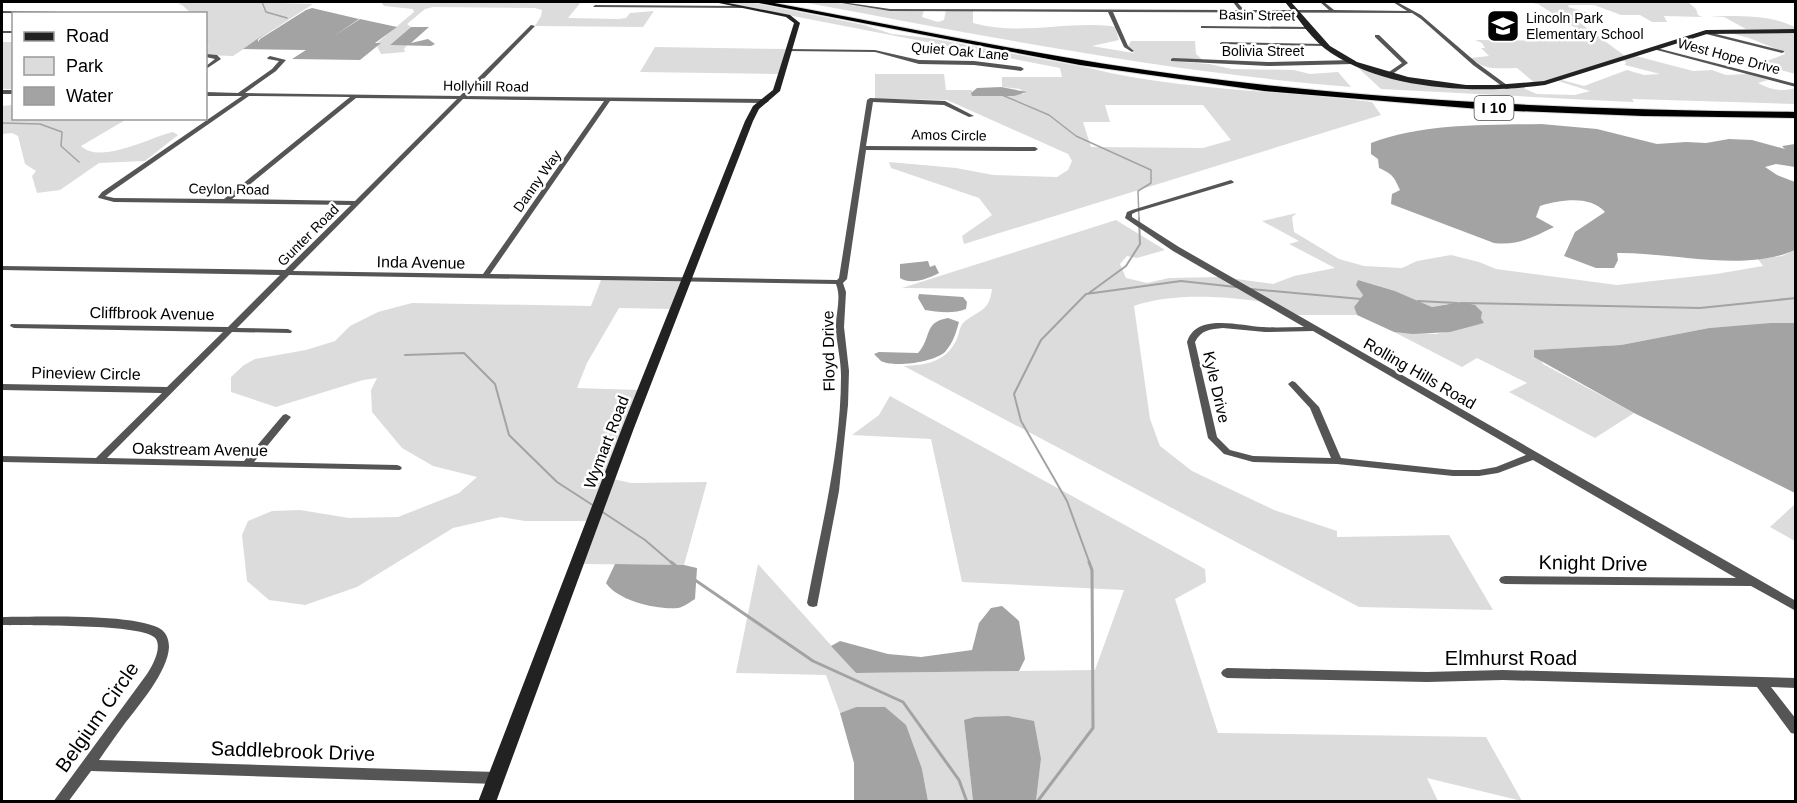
<svg xmlns="http://www.w3.org/2000/svg" width="1797" height="803" viewBox="0 0 1797 803" font-family="Arial,sans-serif">
	<style>
		.green { fill: #dcdcdc; fill-rule: evenodd }
		.water { fill: #a3a3a3 }
		.lines { fill: none; stroke-linecap: round; stroke-linejoin: round }
		.stream-far2 { stroke: #a3a3a3; stroke-width: 1.5 }
		.stream-far1 { stroke: #a3a3a3; stroke-width: 2 }
		.stream { stroke: #a3a3a3; stroke-width: 3 }
		.highway-casing { stroke: #dbdbdb; stroke-width: 2 }
		.street { fill: #555; fill-rule: evenodd }
		.secondary { fill: #222; fill-rule: evenodd }
		.highway { fill: #000; fill-rule: evenodd }
		.labels { text-anchor: middle; stroke-width: 5; stroke-linejoin: round; paint-order: stroke }
		.far-street-label { font-size: 14px; fill: #000; stroke: #fff }
		.far-poi-label { font-size: 14px; fill: #000; stroke: #fff; text-anchor: start }
		.shield { fill: #fff; stroke: #4c4c4c; stroke-width: 1.5 }
		.shield-label { font-size: 15px; font-weight: bold; fill: #000 }
		.street-label { font-size: 16px; fill: #000; stroke: #fff }
		.near-street-label { font-size: 20px; fill: #000; stroke: #fff }
	</style>
	<rect width="100%" height="100%" fill="#fff"/>
	<path class="green" d="M185 2H279L277 3 313 4 233 56 206 55V49L209 46H206V14L191 13 182 5 178 4Z
		M381 2H581L568 18 619 19 626 18 630 13 654 11 643 27 535 26 541 16 542 10 535 8 433 7 425 9 407 24 411 27 391 44 407 45 404 49 405 52 381 54 377 46 380 43H377L414 12 413 9 384 6Z
		M721 2H749L864 25 892 34 929 38 1089 68C1182 91 1278 90 1372 102L1381 115 964 244 962 236 992 215 979 198 891 168 889 162 956 168 993 175 1057 177 1068 170 1072 161 1068 154 947 100 875 99V74H944L946 90H972V96L1025 94 1020 89 1002 87V77H1062L1060 68ZM1105 105H1203L1231 140 1203 148 1091 147 1083 122H1110Z
		M802 2H831L884 10H924L922 17 938 22 944 20 946 10 973 11V23C1018 36 1065 21 1111 26L1115 27 1119 40 1092 46 1133 53 1134 51 1128 46 1131 41H1195L1196 54 1205 62 1171 61 1209 64 1232 69 1294 70 1310 74 1338 72 1351 87C1166 72 984 36 802 2Z
		M1527 2H1688L1696 9 1698 15 1702 17 1664 16 1667 22H1652L1640 15H1621L1594 5H1569L1568 7 1599 16 1572 17 1625 56 1536 84 1517 68C1499 68 1485 71 1471 58L1489 56 1481 48H1485L1482 43 1475 40 1596 41 1538 4Z
		M1709 16C1739 16 1768 14 1795 27V30L1746 29 1724 17Z
		M1723 31 1795 32V74L1759 64 1785 54 1784 52 1749 38Z
		M2 42H13V89H2Z
		M655 47 786 49 778 74 640 72Z
		M1636 56 1693 71 1712 70 1726 75 1749 74 1768 80 1758 83C1771 90 1781 92 1795 88V104L1632 99 1634 102 1610 101 1381 89 1355 65 1390 75 1483 89 1523 88 1537 94 1575 95 1590 91 1558 81 1562 80 1584 86 1627 70 1644 75 1660 74 1625 65 1626 62 1622 60Z
		M13 105 14 118 127 119 81 146C101 165 150 137 173 132L178 135 145 161 99 163 60 190 37 193 32 176 36 171 25 164 18 136 12 133 2 134V106Z
		M1297 213 1292 217 1294 232 1339 259 1364 266 1402 268 1417 261 1451 255 1479 262 1496 269 1617 285 1716 274 1763 266 1758 259 1782 256 1795 250V323L1709 328 1621 345 1534 350 1543 364 1634 413 1595 438 1509 392 1527 383 1477 358 1462 367 1394 332 1436 334 1484 323 1481 318 1448 304 1432 307 1395 291 1358 280 1363 295 1354 307 1357 315H1298L1284 309 1229 278 1273 284 1294 276 1335 268 1289 244 1299 241 1262 221Z
		M1116 220 1165 250 1137 258 1127 256 1120 264 1126 278 1147 283 1169 278 1219 277 1262 302C1223 296 1171 293 1134 306L1150 419 1160 446 1192 471 1274 510 1337 531V537L1449 535 1493 610 1359 607 904 366C926 365 945 362 956 341 959 335 959 328 963 323 979 309 989 313 992 289L902 288Z
		M601 280 684 282 672 309 619 308 587 363 577 388 639 390 588 521H525L501 517 453 528 357 587 305 605 269 600 247 581 242 535 248 521 272 511 300 510 349 518 398 517 459 493 477 477 433 466 402 448 372 412 371 390 377 378 363 380 276 407 231 392V377L244 365 255 359 306 350 335 341 350 326 378 312 412 303 591 306Z
		M890 396 1205 569 1206 582 1175 599 1218 733 1486 737 1522 801 1427 778 1438 801H1036L1041 759 964 720 973 801H928L922 769 856 707 840 713 826 675 736 673 758 564 856 673 1095 670 1124 590 962 582 931 439 852 435 879 415Z
		M613 479 631 483 707 482 684 565 581 564Z
		M1795 504V541L1770 527Z"/>
	<path class="water" d="M312 8 359 19 334 36 360 19 397 27 375 43H381L360 60 292 59 306 50 243 49 266 33 258 39V42L260 39 306 10Z
		M411 27H429L411 43 428 39 435 44 431 46 390 45Z
		M1001 87 1027 92 1014 96H972L971 93 977 88Z
		M1541 124 1597 129 1657 144 1686 142 1706 143 1729 139 1752 140 1785 149 1782 146 1795 144V167L1776 164 1765 167 1777 175 1795 182V250C1743 273 1673 252 1617 253L1618 260 1614 268H1596L1564 256 1575 232 1605 212C1590 195 1560 200 1540 206L1536 217 1554 227C1533 237 1518 246 1494 243L1391 204 1392 194 1400 190C1394 177 1393 174 1379 168L1378 159 1371 154V143C1424 123 1484 125 1541 124Z
		M928 261 930 267 935 265 939 273C928 279 911 285 900 278V264Z
		M1358 280 1395 291 1432 307 1461 302 1475 305 1482 312 1481 318 1484 323 1450 332 1413 334 1394 332 1357 315 1354 307 1363 295 1356 285Z
		M919 294 963 297 967 302 966 309C954 314 937 312 925 310L918 298Z
		M948 318 959 322C956 333 953 343 945 352 934 362 894 368 881 361 880 360 875 355 874 354L879 352 918 353C932 338 923 322 948 318Z
		M1771 323H1795V493L1634 413 1534 357V350L1621 345 1709 328Z
		M615 564 684 565 697 568 695 599C690 602 684 607 678 608 657 610 618 601 606 583Z
		M1002 606 1019 621 1025 659 1019 671 856 673 831 646 840 641 888 654 921 657 972 650 979 623 991 608Z
		M856 707H885L906 725 922 769 928 801H854V763L840 713Z
		M1008 716 1034 721 1041 759 1036 801H973L964 720 975 717Z"/>
	<g class="lines">
		<path class="stream-far2" d="M262 2 266 12 287 18
			M1002 95 1049 115 1076 136 1151 170V183L1138 191 1139 219
			M2 123 40 124 62 132 61 146 79 162"/>
		<path class="stream-far1" d="M1251 289 1361 299
			M1089 293 1126 266 1140 244 1139 218
			M1418 301 1457 303
			M1463 303 1700 308 1796 298
			M405 355 464 353 495 384 509 435 557 482 594 506
			M601 511 645 540 673 564
			M1090 564 1067 501 1021 421 1014 394 1041 340 1086 294 1181 281 1236 287"/>
		<path class="stream" d="M671 562 676 566
			M695 580 813 661 903 702 959 780 967 802
			M1037 802 1093 728 1092 570 1089 562"/>
		<defs>
			<path id="highway" d="M754 2H769C909 28 1048 58 1189 76 1390 102 1593 110 1796 112V118L1643 116 1491 110 1264 91 1080 65Z"/>
		</defs>
		<use href="#highway" class="highway-casing"/>
		<path class="street" d="M835 2H842L890 9 1239 10 1233 2H1237L1244 10H1329L1320 2H1324L1334 10 1407 11 1393 2H1397L1421 15 1477 63 1511 88 1506 89 1473 65 1421 19 1412 13 1113 12 1128 46 1134 51 1132 52 1124 47 1108 12 890 11Z
			M595 5 743 6 745 7 743 8 593 7Z
			M2 11 130 13 132 14 2 13Z
			M531 25 535 26 467 96 766 99 769 101 766 103 610 101 490 274 837 280 839 278 867 100 870 98 945 101 974 116 969 117 944 105 873 102 866 146 1035 147 1038 149 1035 151 866 150 847 279 843 283 846 292 844 327 849 371 848 405 839 491 817 606 813 607 809 606 807 603C821 528 841 452 841 376 841 360 837 345 836 330 835 314 842 299 836 284L289 275 237 328 288 329 292 331 291 333 232 332 107 458 244 461 283 415 286 414 291 417 254 462 397 465 400 466 402 468 400 470 2 462V456L96 458 162 393 2 390V384L167 387 223 332 14 328 10 326 11 324 228 327 280 275 2 270V266L285 270 351 205 114 202 99 198 98 197 102 192 242 96H206V92L238 93 272 69 279 61 268 59 267 58 270 56 286 60 276 71 245 93 460 96ZM249 96 350 97 224 199 114 198 105 196ZM356 98 457 99 355 201 232 199ZM463 99 604 101 483 274 293 271Z
			M1203 26 1311 27 1313 28 1311 29 1201 28V26Z
			M2 31H14V33H2Z
			M1704 31 1784 51V52L1782 53 1702 33V31Z
			M1375 35H1379L1408 63 1391 75 1386 74 1402 63 1375 37Z
			M1222 42 1325 44 1327 45 1325 46 1220 44V43Z
			M1653 47 1796 84V87L1653 49Z
			M789 49 875 50 919 60 974 61 1021 67 1024 69 1021 71 974 65 919 64 875 52 787 51V49Z
			M206 54 217 55 221 59 206 69V66L215 59 206 57Z
			M1173 58 1268 62 1353 60 1356 62 1353 64 1268 66 1171 61V59Z
			M2 90H14V94H2Z
			M1231 180 1234 182 1233 183 1136 212 1132 214V217L1179 247 1796 601V611L1751 586 1505 584 1501 583 1499 580 1501 577 1505 576 1736 578 1533 460 1498 473 1479 476H1453L1337 464 1253 462 1224 454 1208 438 1187 342C1188 339 1189 336 1191 334 1204 315 1244 326 1262 327 1276 328 1290 327 1304 327L1173 251 1125 218 1127 212 1132 210ZM1223 328 1265 332 1313 331 1526 455 1496 467 1479 470H1453L1341 458 1319 407 1295 382 1292 381 1288 384 1310 408 1331 458 1253 456 1230 450 1217 437 1195 342C1201 330 1210 329 1223 328Z
			M2 617C35 617 139 613 162 630 167 634 169 641 169 647 168 672 138 706 123 726 115 737 107 748 99 760L496 772 501 774 503 778 501 782 496 784 91 771 68 802H53L147 674C152 666 162 649 156 639 147 623 24 626 2 625Z
			M1227 668 1427 672 1503 670 1796 678V688L1771 687 1796 719V734L1791 733 1757 687 1503 680 1427 682 1227 678 1223 676 1221 673 1223 670Z"/>
		<path class="secondary" d="M714 2H723L790 15 800 23 780 91 759 109 753 121 634 428 496 802H478L622 428 745 121 753 106 773 90 794 23 786 17Z
			M1285 2H1291L1330 46 1357 62 1408 77 1466 85H1495L1544 81 1706 30 1796 29V33L1707 34 1545 85C1479 94 1388 91 1331 53 1312 41 1299 19 1285 2Z"/>
		<use href="#highway" class="highway"/>
	</g>
	<defs>
		<symbol id="school-square" viewBox="-11 -11 22 22"><rect x="-9" y="-9" width="18" height="18" rx="4" fill="#000" stroke="#fff"/><path d="M0-5L7-2L0 1L-7-2ZM-4 1L0 2.5L4 1V4Q0 6-4 4Z" fill="#fff"/></symbol>
	</defs>
	<g fill-rule="evenodd">
		<use href="#school-square" x="1484" y="7" width="38" height="38"/>
	</g>
	<g class="labels">
		<g class="far-street-label">
			<text transform="translate(1257 15) rotate(1)" y="5">Basin Street</text>
			<text transform="translate(960 51) rotate(5)" y="5">Quiet Oak Lane</text>
			<text x="1263" y="56">Bolivia Street</text>
			<text transform="translate(1729 56) rotate(15)" y="5">West Hope Drive</text>
			<text transform="translate(486 86) rotate(1)" y="5">Hollyhill Road</text>
			<text transform="translate(949 135) rotate(1)" y="5">Amos Circle</text>
			<text transform="translate(537 181) rotate(-55)" y="5">Danny Way</text>
			<text transform="translate(229 189) rotate(1)" y="5">Ceylon Road</text>
			<text transform="translate(308 235) rotate(-45)" y="5">Gunter Road</text>
		</g>
		<g class="far-poi-label">
			<text x="1526" y="23">Lincoln Park<tspan x="1526" dy="16">Elementary School</tspan></text>
		</g>
		<rect class="shield" x="1474.5" y="96" width="39" height="24" rx="4.5"/>
		<g class="shield-label">
			<text x="1494" y="113">I 10</text>
		</g>
		<g class="street-label">
			<text transform="translate(421 262) rotate(1)" y="6">Inda Avenue</text>
			<text transform="translate(152 313) rotate(1)" y="6">Cliffbrook Avenue</text>
			<text transform="translate(828 351) rotate(-91)" y="6">Floyd Drive</text>
			<text transform="translate(86 373) rotate(1)" y="6">Pineview Circle</text>
			<text transform="translate(1420 373) rotate(30)" y="6">Rolling Hills Road</text>
			<text transform="translate(1217 387) rotate(77)" y="6">Kyle Drive</text>
			<text transform="translate(606 442) rotate(-69)" y="6">Wymart Road</text>
			<text transform="translate(200 449) rotate(1)" y="6">Oakstream Avenue</text>
		</g>
		<g class="near-street-label">
			<text transform="translate(1593 563) rotate(1)" y="7">Knight Drive</text>
			<text x="1511" y="665">Elmhurst Road</text>
			<text transform="translate(97 717) rotate(-55)" y="7">Belgium Circle</text>
			<text transform="translate(293 751) rotate(2)" y="7">Saddlebrook Drive</text>
		</g>
	</g>
	<rect width="1797" height="803" fill="none" stroke="#000000" stroke-width="6"/>
	<rect x="12" y="12" width="195" height="108" fill="#ffffff" stroke="#999999" stroke-width="1.5"/>
	<rect x="24" y="32" width="30" height="9" fill="#222222" stroke="#999999" stroke-width="1.5"/>
	<text x="66" y="42" font-size="18" fill="#000000">Road</text>
	<rect x="24" y="57" width="30" height="18" fill="#dcdcdc" stroke="#999999" stroke-width="1.5"/>
	<text x="66" y="72" font-size="18" fill="#000000">Park</text>
	<rect x="24" y="87" width="30" height="18" fill="#a3a3a3" stroke="#999999" stroke-width="1.5"/>
	<text x="66" y="102" font-size="18" fill="#000000">Water</text>
</svg>
